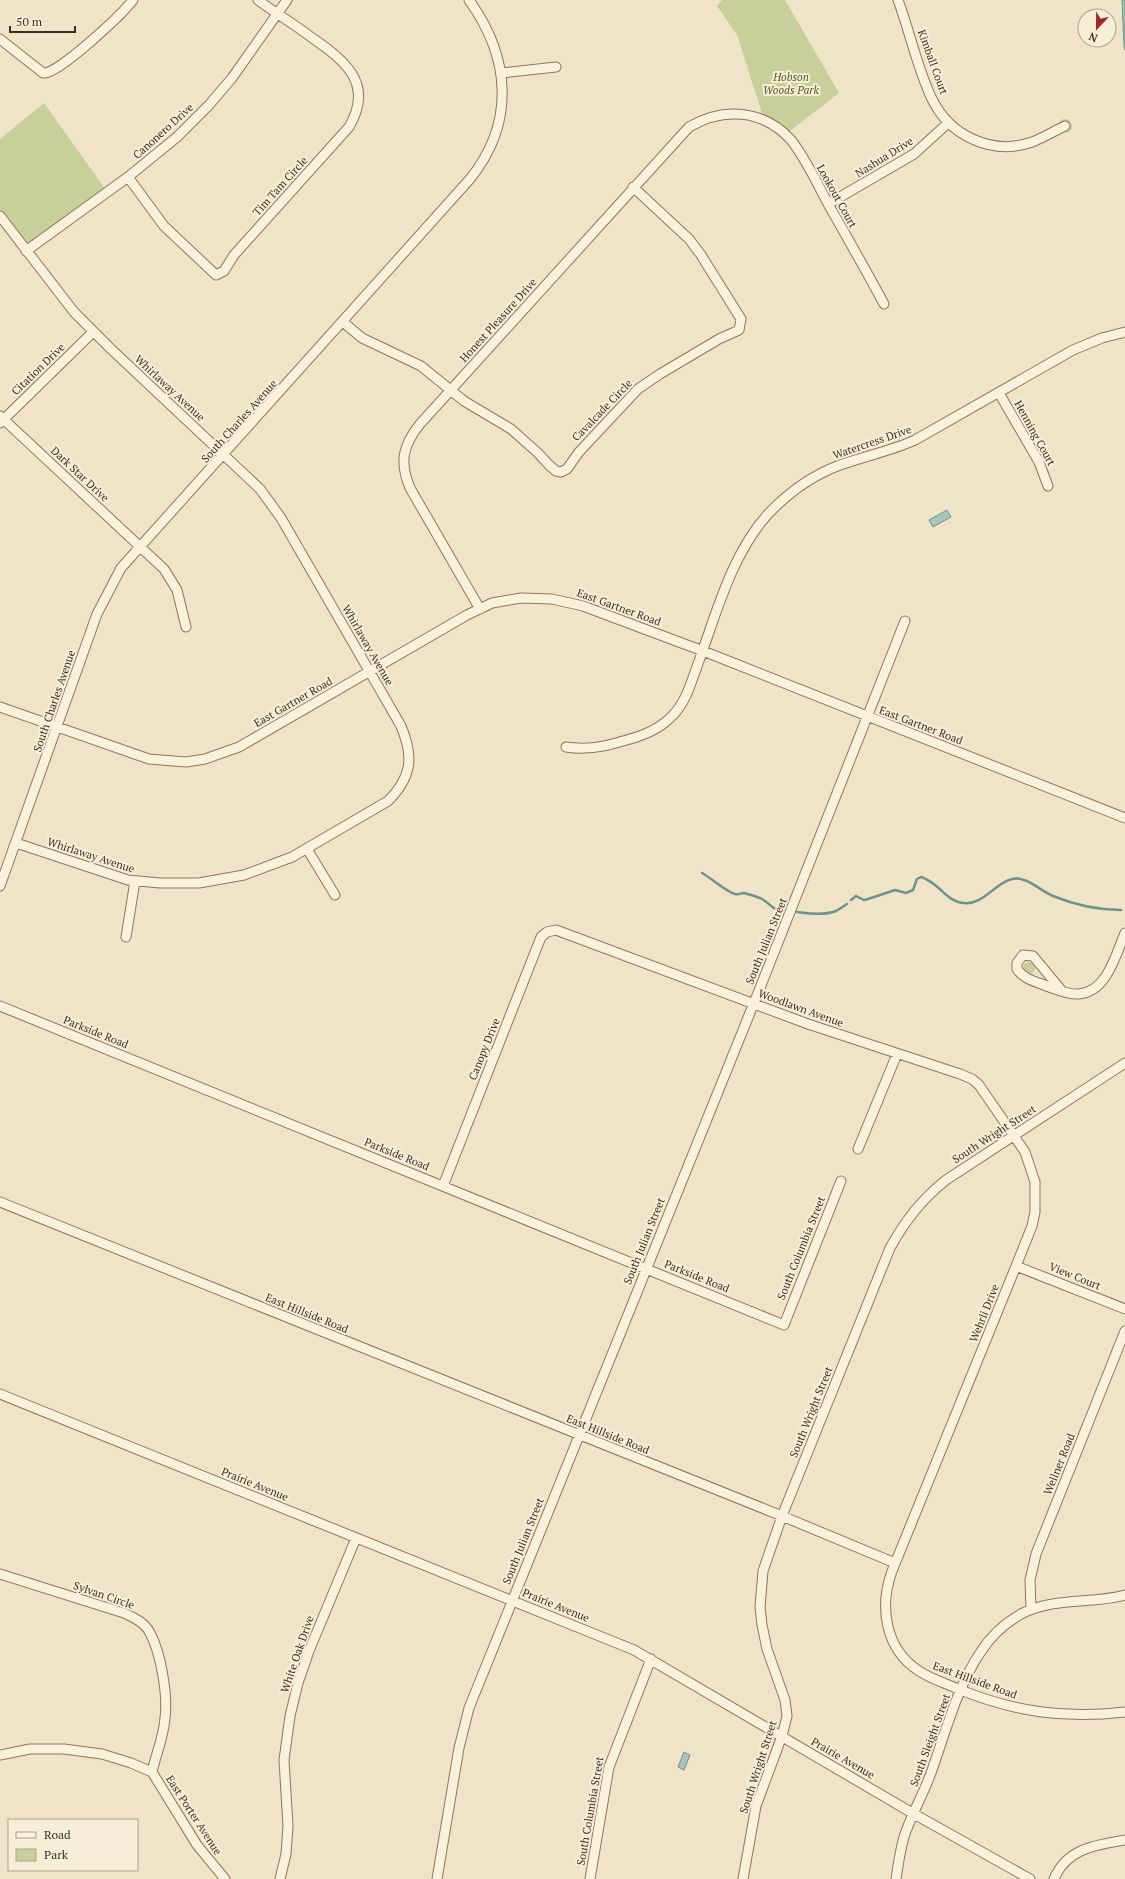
<svg xmlns="http://www.w3.org/2000/svg" width="1125" height="1879" viewBox="0 0 1125 1879" font-family="'PT Serif',serif">
	<style>
		.green { fill: #c9cf9b }
		.water { fill: #a9c4bc; stroke: #6f938a }
		.lines { fill: none; stroke-linecap: round; stroke-linejoin: round }
		.stream { stroke: #6f938a; stroke-width: 2.5 }
		.minor-casing { stroke: #8d765c; stroke-width: 11 }
		.minor { stroke: #faf1dc; stroke-width: 9 }
		.labels { text-anchor: middle; stroke-width: 4; stroke-linejoin: round; paint-order: stroke }
		.street-label { font-size: 11px; fill: #3d2e20; stroke: #f7eed8 }
		.park-label { font-size: 11px; font-style: italic; fill: #4d5a26; stroke: #f7eed8 }
	</style>
	<rect width="100%" height="100%" fill="#f0e4c8"/>
	<path class="green" d="M722 0H785L839 93 790 131 781 124 762 113 737 35 717 6Z
		M44 103 106 190 26 248 0 213V139Z
		M1058 126a7 7 0 1 1 14 0a7 7 0 1 1-14 0Z
		M1023 968a6 6 0 1 1 12 0a6 6 0 1 1-12 0Z"/>
	<path class="water" d="M1122 0H1125V50L1124 46Z
		M947 510 951 517 933 527 929 520Z
		M684 1752 690 1755 684 1770 678 1767Z"/>
	<g class="lines">
		<path class="stream" d="M702 873C711 878 727 892 735 894 738 895 741 893 744 893 750 895 756 896 762 899 770 903 772 910 783 912
			M851 900 856 896 864 900 868 899 895 890 906 893 913 890 917 879 921 877C940 883 946 902 964 903 987 906 1001 871 1024 880 1034 883 1043 892 1053 896 1075 905 1097 910 1121 910
			M797 912C808 914 826 915 836 911 840 909 844 906 847 904"/>
		<defs>
			<path id="minor" d="M898 0C910 32 917 68 932 99 950 136 992 156 1032 142 1043 138 1054 131 1065 126
				M0 39 43 73C58 75 122 14 133 0
				M502 73 556 67
				M128 177 164 226 216 275 224 271 234 255 349 127C375 83 344 60 311 37 294 24 275 13 258 0
				M828 204 914 154 948 123
				M0 216 74 312 111 349 260 489 281 518 401 726C414 757 412 777 388 801L292 857 244 875 199 883H160L128 880 16 843
				M26 251 128 177 177 137 209 105 232 78 287 0
				M343 322 362 338 421 366 464 401 511 429 538 453 549 465 556 471 561 472 567 469 579 452 638 389 660 374 719 339 739 330 741 319 701 255 689 239 633 187
				M999 393 1039 462 1048 486
				M0 416 164 569 177 590 186 627
				M0 423 93 332
				M480 609 410 488C399 462 403 445 420 424L689 127C723 107 763 109 791 140 807 160 818 186 831 209 849 241 867 272 884 304
				M0 707 149 759 186 762 205 759 239 747 467 615 492 603 521 598 552 599 583 606 703 651 1125 818
				M566 747C587 750 603 747 623 741 642 736 659 730 673 715 687 701 692 679 699 661 717 611 732 554 768 514 788 493 813 475 840 465 865 456 891 451 915 440L1073 350 1102 338 1125 332
				M307 849 335 895
				M0 886 97 614 121 568 470 179C516 122 510 57 469 0
				M126 937 135 881
				M1062 991 1033 956 1023 955 1017 963V969C1024 980 1038 982 1049 987 1058 990 1069 995 1079 994 1107 992 1116 954 1125 933
				M0 1006 784 1325 841 1181
				M858 1149 897 1054
				M443 1186 541 937 547 932 556 930 808 1024 960 1074 972 1079 979 1085 1025 1152 1035 1182V1212L1032 1226 1016 1266 892 1571C879 1607 885 1649 919 1671 931 1679 945 1683 958 1689 1015 1712 1064 1719 1125 1712
				M0 1202 782 1516 895 1563
				M1016 1266 1125 1309
				M0 1394 634 1650 914 1814 1030 1879
				M0 1574 124 1613C135 1618 145 1623 150 1633 161 1653 168 1696 165 1718 164 1736 156 1754 152 1772
				M1031 1609 1030 1580 1036 1554 1125 1331
				M0 1755 30 1749H64L102 1754 131 1763 152 1772 197 1845 225 1879
				M280 1879 286 1854 288 1826 284 1760 290 1716 298 1683 309 1651 356 1538
				M437 1879 459 1748 469 1708 758 993 905 621
				M590 1879 609 1767 651 1659
				M743 1879 756 1806 782 1736 787 1716 785 1700 767 1649 762 1625 760 1607 763 1571 782 1516 890 1248C905 1221 921 1200 946 1180L1125 1063
				M896 1879C898 1865 900 1851 904 1837 911 1815 923 1795 931 1773 945 1734 957 1687 980 1653 990 1637 1005 1623 1021 1614 1054 1597 1091 1604 1125 1595
				M1054 1879C1067 1848 1096 1845 1125 1840"/>
		</defs>
		<use href="#minor" class="minor-casing"/>
		<use href="#minor" class="minor"/>
	</g>
	<g class="labels">
		<g class="street-label">
			<text transform="translate(933 62) rotate(70)" y="4">Kimball Court</text>
			<text transform="translate(163 131) rotate(-42)" y="4">Canonero Drive</text>
			<text transform="translate(884 157) rotate(-32)" y="4">Nashua Drive</text>
			<text transform="translate(280 186) rotate(-48)" y="4">Tim Tam Circle</text>
			<text transform="translate(837 196) rotate(61)" y="4">Lookout Court</text>
			<text transform="translate(498 320) rotate(-48)" y="4">Honest Pleasure Drive</text>
			<text transform="translate(38 369) rotate(-44)" y="4">Citation Drive</text>
			<text transform="translate(170 388) rotate(43)" y="4">Whirlaway Avenue</text>
			<text transform="translate(602 410) rotate(-46)" y="4">Cavalcade Circle</text>
			<text transform="translate(239 421) rotate(-48)" y="4">South Charles Avenue</text>
			<text transform="translate(1035 433) rotate(61)" y="4">Henning Court</text>
			<text transform="translate(872 442) rotate(-19)" y="4">Watercress Drive</text>
			<text transform="translate(80 474) rotate(43)" y="4">Dark Star Drive</text>
			<text transform="translate(619 607) rotate(20)" y="4">East Gartner Road</text>
			<text transform="translate(368 645) rotate(60)" y="4">Whirlaway Avenue</text>
			<text transform="translate(54 701) rotate(-71)" y="4">South Charles Avenue</text>
			<text transform="translate(293 702) rotate(-30)" y="4">East Gartner Road</text>
			<text transform="translate(921 725) rotate(21)" y="4">East Gartner Road</text>
			<text transform="translate(91 855) rotate(18)" y="4">Whirlaway Avenue</text>
			<text transform="translate(766 941) rotate(-68)" y="4">South Julian Street</text>
			<text transform="translate(801 1008) rotate(20)" y="4">Woodlawn Avenue</text>
			<text transform="translate(96 1032) rotate(22)" y="4">Parkside Road</text>
			<text transform="translate(484 1049) rotate(-68)" y="4">Canopy Drive</text>
			<text transform="translate(994 1134) rotate(-33)" y="4">South Wright Street</text>
			<text transform="translate(397 1154) rotate(22)" y="4">Parkside Road</text>
			<text transform="translate(644 1241) rotate(-68)" y="4">South Julian Street</text>
			<text transform="translate(801 1248) rotate(-68)" y="4">South Columbia Street</text>
			<text transform="translate(697 1276) rotate(22)" y="4">Parkside Road</text>
			<text transform="translate(1075 1276) rotate(22)" y="4">View Court</text>
			<text transform="translate(307 1313) rotate(22)" y="4">East Hillside Road</text>
			<text transform="translate(984 1313) rotate(-68)" y="4">Wehrli Drive</text>
			<text transform="translate(811 1412) rotate(-68)" y="4">South Wright Street</text>
			<text transform="translate(608 1434) rotate(22)" y="4">East Hillside Road</text>
			<text transform="translate(1059 1464) rotate(-68)" y="4">Wellner Road</text>
			<text transform="translate(255 1484) rotate(22)" y="4">Prairie Avenue</text>
			<text transform="translate(523 1541) rotate(-68)" y="4">South Julian Street</text>
			<text transform="translate(104 1595) rotate(19)" y="4">Sylvan Circle</text>
			<text transform="translate(556 1605) rotate(22)" y="4">Prairie Avenue</text>
			<text transform="translate(297 1654) rotate(-71)" y="4">White Oak Drive</text>
			<text transform="translate(975 1680) rotate(20)" y="4">East Hillside Road</text>
			<text transform="translate(930 1740) rotate(-70)" y="4">South Sleight Street</text>
			<text transform="translate(843 1758) rotate(30)" y="4">Prairie Avenue</text>
			<text transform="translate(758 1767) rotate(-72)" y="4">South Wright Street</text>
			<text transform="translate(590 1811) rotate(-80)" y="4">South Columbia Street</text>
			<text transform="translate(194 1815) rotate(57)" y="4">East Porter Avenue</text>
		</g>
		<g class="park-label">
			<text x="791" y="81">Hobson<tspan x="791" dy="13">Woods Park</tspan></text>
		</g>
	</g>
	<rect x="8" y="1819" width="130" height="52" fill="#f7eed8" stroke="#ada18e"/>
	<rect x="16" y="1832" width="20" height="6" fill="#faf1dc" stroke="#ada18e"/>
	<text x="44" y="1839" font-size="12" fill="#3d2e20">Road</text>
	<rect x="16" y="1849" width="20" height="12" fill="#c9cf9b" stroke="#ada18e"/>
	<text x="44" y="1859" font-size="12" fill="#3d2e20">Park</text>
	<g transform="translate(1097 28) rotate(202)"><circle r="19" fill="#f7eed8" stroke="#ada18e"/>
	<path d="M0-3L7 15L0 10L-7 15Z" fill="#9e2a2b"/>
	<text y="-6" font-size="11" font-weight="bold" text-anchor="middle" fill="#3d2e20">N</text>
	</g>
	<path d="M10 26v6h65v-6" fill="none" stroke="#3d2e20" stroke-width="2"/>
	<text x="16" y="26" font-size="12" fill="#3d2e20" stroke="#f7eed8" stroke-width="3" paint-order="stroke">50 m</text>
</svg>
